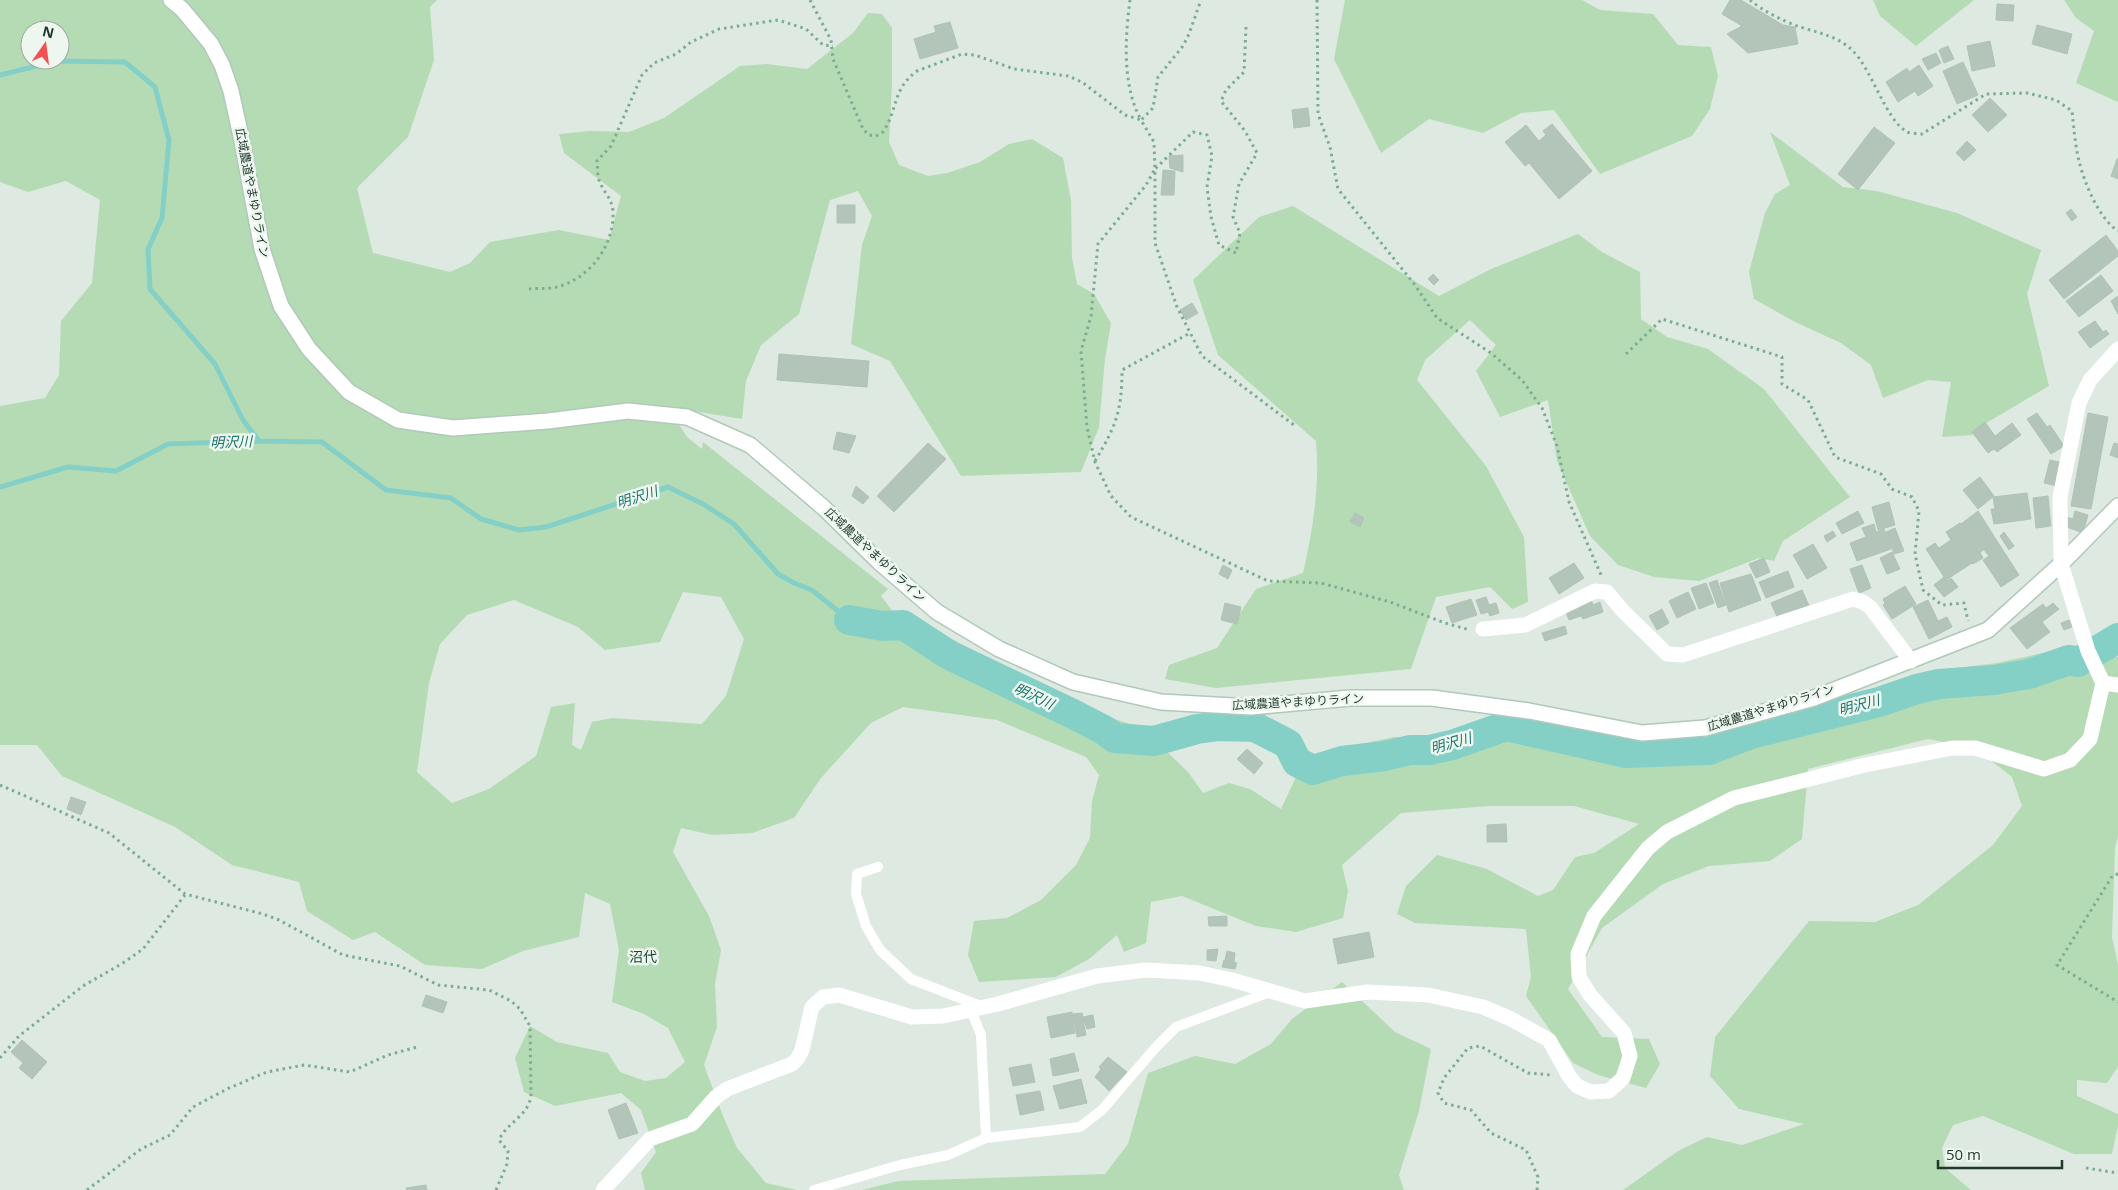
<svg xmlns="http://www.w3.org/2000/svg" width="2118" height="1190" viewBox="0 0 2118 1190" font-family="'Open Sans','Noto Sans JP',sans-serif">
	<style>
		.green { fill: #b5dbb5; fill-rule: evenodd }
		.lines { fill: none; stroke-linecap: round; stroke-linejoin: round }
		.stream { stroke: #84d0c7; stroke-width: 5 }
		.river { stroke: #84d0c7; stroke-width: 30 }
		.building { fill: #b3c4b9; stroke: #b0c3b6 }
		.secondary-casing { stroke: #b0c9b9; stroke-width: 18 }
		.path { stroke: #7dad91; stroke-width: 3; stroke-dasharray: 2.5 4; stroke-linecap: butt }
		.lane { stroke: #fff; stroke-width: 10 }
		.street { stroke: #fff; stroke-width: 15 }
		.secondary { stroke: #fff; stroke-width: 15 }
		.labels { text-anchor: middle; stroke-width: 5; stroke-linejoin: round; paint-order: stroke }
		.street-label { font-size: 12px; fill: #1f382b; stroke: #edf6ef }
		.water-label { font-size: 14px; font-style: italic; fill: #1a746b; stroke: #edf6ef }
		.neighbourhood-label { font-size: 14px; fill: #1b4a32; stroke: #edf6ef }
	</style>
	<rect width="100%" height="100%" fill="#dde9e1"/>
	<path class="green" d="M0 0H437L430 7 434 60 408 137 357 188 373 253 450 272 470 263 490 242 559 230 609 240 621 196 564 153 559 134 590 131 629 132 664 118 740 66 766 64 807 69 853 33 868 13 882 14 892 28V84L889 142 899 165 928 176 947 173 980 162 1009 144 1032 139 1063 158 1071 200 1072 258 1077 284 1094 294 1111 323 1105 359 1099 427 1081 472 961 476 890 361 851 344 862 245 872 216 858 191 830 200 799 314 761 345 746 381 742 419 668 407 687 437 702 449 703 442 888 589 881 596 903 625 946 636 1087 711 1141 727 1188 772 1203 793 1229 783 1250 789 1281 809 1295 779 1319 753 1394 737 1440 738 1509 719 1631 742 1700 739 1851 700 1947 669 1997 663 2070 647 2118 657V836L2115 848 2112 937 2118 965V1067L2107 1083 2077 1080V1096L2118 1114V1125L2112 1154H2074L1983 1116 1953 1125 1942 1148 1945 1168 1971 1190H1623L1678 1151 1707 1137 1742 1145 1804 1124 1739 1109 1710 1076 1715 1037 1809 921 1875 922 1918 905 1993 845 2022 806 2012 777 1975 748 1928 739 1808 769 1802 839 1770 861 1709 866 1663 884 1602 928 1568 989 1602 1037 1649 1039 1660 1064 1646 1088 1598 1075 1573 1063 1526 996 1531 977 1526 929 1415 923 1397 914 1406 886 1437 855 1487 869 1538 896 1553 890 1575 857 1594 853 1639 824 1574 806H1488L1401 813 1342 865 1348 891 1343 918 1296 932 1256 926 1182 896 1151 902 1146 943 1124 952 1117 935 1089 959 1056 977 979 982 968 955 974 921 1007 918 1041 900 1076 865 1090 838 1092 801 1099 775 1086 757 997 720 903 707 871 723 821 778 794 818 752 833 712 835 681 828 673 852 709 916 721 950 715 984 717 1027 704 1065 723 1116 737 1148 766 1183 797 1190H645L641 1173 656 1152 641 1110 621 1093 555 1106 524 1092 515 1058 530 1026 557 1042 608 1053 620 1072 645 1081 666 1078 685 1062 668 1028 644 1014 612 1002 619 950 610 904 585 893 579 937 523 951 482 969 425 965 375 932 353 940 307 911 299 882 232 865 175 827 62 776 37 745H0V406L45 398 59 375 61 321 92 283 100 200 66 181 28 192 0 182ZM30 30H60V60H30ZM683 592 721 597 744 639 726 696 702 724 612 718 592 722 581 750 572 745 575 703 551 707 536 756 489 789 452 803 417 772 429 683 440 644 467 615 514 600 578 627 605 650 660 642Z
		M1345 0H1582L1600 10 1653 14 1678 45 1711 47 1718 76 1710 109 1692 136 1600 174 1554 110 1521 113 1483 133 1429 119 1381 153 1334 59Z
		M1873 0H1974L1916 46 1880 16Z
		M2064 0H2118V102L2076 83 2094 31 2076 18Z
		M1770 132 1843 187 1877 191 1957 213 2041 250 2027 294 2049 386 1988 422 1972 435 1942 437 1951 382 1928 380 1883 398 1871 365 1841 343 1795 322 1754 299 1749 272 1765 213 1775 194 1790 185Z
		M1293 206 1439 296 1491 269 1578 234 1602 252 1640 272 1641 319 1667 337 1708 349 1764 389 1850 497 1783 541 1774 561 1759 558 1699 581 1654 577 1618 565 1590 536 1557 461 1548 400 1500 417 1476 371 1496 345 1470 320 1425 360 1417 380 1486 466 1524 537 1528 602 1512 609 1490 587 1436 597 1411 669 1216 688 1165 679 1169 665 1217 648 1256 589 1303 573C1313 529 1320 486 1316 441L1218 355 1193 280 1259 217Z
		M1342 982 1395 1032 1431 1049 1419 1111 1399 1175 1404 1190H862L898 1181 1105 1174 1128 1144 1148 1073 1195 1056 1235 1064 1271 1044 1292 1019Z"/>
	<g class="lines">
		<path class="stream" d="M0 75 57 61 125 62 155 87 169 140 162 218 148 249 150 289 215 364 243 420 259 441
			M0 487 68 467 116 471 168 444 259 441 322 442 386 490 451 498 481 519 519 530 546 527 668 487 703 504 734 524 778 574 794 583 812 590 849 620"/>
		<path class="river" d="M849 620 883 626 903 625 949 655 1073 714 1104 730 1115 738 1154 741 1197 729 1219 726 1255 727 1288 744 1297 762 1313 770 1342 761 1385 756 1410 750H1430L1452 745 1506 726 1626 753 1709 750 1751 734 1879 702 1917 689 1939 684 1994 680 2029 674 2069 660 2078 662 2118 638"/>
	</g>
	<path class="building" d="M1730 0H1741L1783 25 1795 27 1798 44 1748 53 1727 34 1742 26 1722 14Z
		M1997 4 2014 5 2013 21 1996 20Z
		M950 22 958 48 920 59 914 39 936 32 934 26Z
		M2037 25 2072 34 2067 54 2032 44Z
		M1990 41 1995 66 1972 71 1967 46Z
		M1948 46 1954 59 1944 63 1939 50Z
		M1936 53 1941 63 1928 70 1922 59Z
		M1963 62 1978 95 1957 104 1943 71Z
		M1919 65 1933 86 1918 96 1915 91 1898 102 1886 82 1907 68 1909 72Z
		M1990 98 2007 115 1988 132 1972 115Z
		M1308 108 1310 126 1294 128 1292 110Z
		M1552 124 1592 171 1559 199 1529 163 1525 166 1505 142 1526 125 1539 141 1546 135 1543 131Z
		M1874 127 1895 143 1858 190 1838 174Z
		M1967 141 1976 150 1964 161 1956 153Z
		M1183 155V172L1170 168 1169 156Z
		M2117 159H2118V179L2111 176Z
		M1163 170 1175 171 1174 195H1161Z
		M837 205H855V223H837Z
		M2071 209 2077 217 2072 221 2066 213Z
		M2106 235 2118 251V256L2064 299 2049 280Z
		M1433 274 1439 280 1434 285 1428 279Z
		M2101 275 2113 291 2079 317 2066 301Z
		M2118 296V314L2111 301Z
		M1192 303 1198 313 1186 320 1180 310Z
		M2095 321 2103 332 2106 330 2109 334 2090 348 2078 332Z
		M779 354 869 361 867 387 777 380Z
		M2037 413 2047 427 2050 425 2064 446 2051 454 2027 419Z
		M2088 413 2108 417 2091 509 2071 506Z
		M1985 422 1995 436 2012 423 2021 435 1997 452 1994 449 1988 453 1972 432Z
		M837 432 856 436 849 453 833 449Z
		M928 443 946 459 894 512 877 496Z
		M2114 443 2118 444V458L2110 455Z
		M2050 460 2063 463 2057 486 2044 483Z
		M1980 477 1994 496 1978 509 1963 490Z
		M856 486 869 497 863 504 852 496Z
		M2027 493 2031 519 1994 524 1991 509H1995L1993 497Z
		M2048 496 2051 526 2036 528 2033 498Z
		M1889 502 1895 525 1878 530 1872 507Z
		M1858 511 1864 523 1842 534 1836 523Z
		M1978 511 1997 541 1980 552 1983 558 1973 564 1972 563 1946 580 1926 549 1935 543 1939 548 1951 540 1946 532 1960 523 1961 524Z
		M2075 511 2088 515 2083 533 2064 526 2067 517 2073 519Z
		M1355 513 1364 518 1360 527 1350 522Z
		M1874 524 1876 532 1884 529 1891 549 1857 561 1850 543 1866 537 1862 528Z
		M1895 528 1904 551 1894 554 1886 532Z
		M1833 531 1836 536 1827 542 1824 536Z
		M2004 532 2014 546 2009 550 2000 536Z
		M1997 541 2019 575 2001 587 1983 560 1989 556 1984 550Z
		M1813 544 1827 568 1807 579 1793 555Z
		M1892 552 1900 569 1887 574 1880 558Z
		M1764 558 1770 572 1756 578 1749 564Z
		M1574 563 1584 578 1559 594 1549 578Z
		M1223 565 1232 570 1228 579 1219 574Z
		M1862 565 1871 588 1859 593 1850 569Z
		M1788 571 1794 587 1766 598 1759 582Z
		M1751 574 1761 600 1729 612 1720 583Z
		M1944 577 1947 581 1951 578 1958 587 1944 597 1934 585Z
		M1717 580 1726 605 1718 608 1709 583Z
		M1706 583 1714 603 1699 609 1691 588Z
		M1905 586 1916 604 1892 619 1883 605 1885 603 1883 599Z
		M1802 590 1810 608 1779 621 1771 603Z
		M1688 592 1696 609 1677 618 1669 601Z
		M1486 597 1489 605 1496 603 1499 613 1490 616 1488 612 1481 614 1476 600Z
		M1471 599 1477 615 1452 623 1446 607Z
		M1591 599 1593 605 1600 602 1603 612 1583 619 1581 616 1569 620 1565 609Z
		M1928 600 1938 621 1947 617 1952 627 1929 639 1913 607Z
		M1225 603 1241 607 1237 624 1221 620Z
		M2053 603 2059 609 2042 622 2050 632 2027 649 2010 628 2043 604 2046 608Z
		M1662 609 1669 623 1657 630 1649 616Z
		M2069 620 2072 627 2064 630 2061 623Z
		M1565 626 1567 634 1545 641 1542 633Z
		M1247 749 1263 763 1254 774 1237 759Z
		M71 797 86 802 81 815 67 809Z
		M1506 824 1507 842H1487V825Z
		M1227 916V926H1209L1208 917Z
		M1369 932 1374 957 1338 964 1333 939Z
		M1218 949 1216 961 1207 960V950Z
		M1227 951 1235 953 1234 962 1225 960Z
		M1224 960 1237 963 1235 969 1222 967Z
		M426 995 447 1002 443 1013 422 1006Z
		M1072 1012 1075 1033 1051 1038 1047 1017Z
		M1082 1013 1086 1035 1077 1037 1073 1014Z
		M1093 1015 1095 1027 1087 1029 1083 1017Z
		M22 1040 47 1062 32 1079 19 1068 23 1063 11 1052Z
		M1074 1053 1079 1071 1053 1076 1050 1059Z
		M1108 1057 1127 1072 1109 1091 1095 1077 1101 1069 1099 1067Z
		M1031 1064 1035 1082 1013 1086 1009 1068Z
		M1081 1079 1087 1103 1060 1109 1053 1086Z
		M1040 1091 1044 1110 1020 1115 1016 1095Z
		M626 1103 638 1133 619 1139 608 1110Z
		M426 1185 427 1190H407L406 1188Z"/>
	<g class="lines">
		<defs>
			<path id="secondary" d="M171 0 182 9 211 44 222 65 231 91 242 141 262 249 281 306 309 349 349 392 398 420 453 428 548 421 628 411 687 417 750 445 824 508 879 562 937 612 999 649 1073 682 1161 702 1251 707 1350 698H1432L1529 711 1642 733 1705 728 1814 698 1988 630 2061 564 2118 506"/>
		</defs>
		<use href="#secondary" class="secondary-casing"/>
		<path class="path" d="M810 0 831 40 833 59 863 129 869 135 876 136 883 132C898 110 892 89 917 71L962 54 975 55 1014 69 1068 76 1082 82 1125 115 1141 120 1154 142 1155 169 1146 185 1098 244 1091 316 1081 351 1087 427 1095 462 1111 496 1131 517 1268 581 1321 583 1390 602 1445 623 1470 630
			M1130 0C1125 39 1122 85 1141 120L1153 108 1158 77 1183 46 1189 34 1201 0
			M1317 0 1318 114 1330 147 1338 189 1415 285 1437 318 1491 353 1522 380 1542 408 1557 446 1569 502 1602 577
			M1750 0C1763 11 1783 21 1800 27 1819 33 1837 36 1852 50 1872 69 1885 119 1907 132 1911 134 1918 133 1922 134L1986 94 2027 93 2056 100 2072 111C2074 128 2075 145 2079 161 2084 182 2099 219 2118 231
			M1246 27 1244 72 1226 90 1221 101 1245 131 1257 153 1239 184 1233 217 1240 233 1236 253 1219 245 1211 217 1207 187 1212 156 1207 135 1193 132 1155 169V243L1177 307 1202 356 1294 425
			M529 289C536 288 544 289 552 288 587 282 615 247 613 211 612 198 603 192 599 180 597 174 598 167 597 161L611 146 642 75 654 63 676 54 691 42 719 29 778 20 806 29 823 45 833 46
			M1626 354 1662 319 1782 357V384L1808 400 1835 457 1881 474 1892 489 1912 497 1919 511 1915 554 1923 590 1942 605 1964 603 1968 621
			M1095 461C1116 426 1122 411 1122 370L1190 333
			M0 785 109 833 185 894 263 914 279 920 343 955 400 966 438 985 489 990 511 1001 520 1009 530 1026 531 1095C529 1116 507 1122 499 1140L508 1151 507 1164 496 1190
			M2118 874 2113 875 2057 965 2118 1002
			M0 1058 19 1036 83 986 123 963 143 949 185 895
			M2086 1168 2118 1173
			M87 1190 141 1149 170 1135 193 1107 229 1088 267 1072 304 1065 350 1072 388 1055 417 1047
			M1537 1190 1538 1177 1526 1150 1491 1133 1471 1110 1444 1103 1438 1093 1444 1078 1468 1048 1480 1046 1528 1073 1551 1075"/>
		<path class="lane" d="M878 867 857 874 856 894 866 926 880 950 911 979 983 1007
			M971 1010 981 1035 986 1138
			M814 1190 900 1165 948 1155 986 1138 1080 1127 1102 1110 1156 1047 1176 1027 1270 992"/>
		<path class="street" d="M1483 629 1525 625 1595 591 1607 592 1623 611 1667 654 1683 655 1853 599 1863 602 1870 607 1911 661
			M2103 683 2118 685
			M603 1190 650 1139 692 1124 716 1097 727 1089 792 1064 798 1058 802 1050 812 1007 823 997 839 995 912 1017 943 1016 998 1004 1097 976 1146 970 1200 973 1232 980 1305 1001 1367 992 1428 995 1483 1007 1511 1019 1549 1040 1569 1076 1577 1086 1591 1092 1609 1091 1623 1078 1630 1056 1624 1033 1590 995 1579 977 1578 954 1594 916 1648 848 1667 832 1734 798 1865 765 1952 748H1975L2044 769 2070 760 2090 739 2103 683 2088 651 2061 564 2060 497 2079 403 2090 380 2118 349"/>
		<use href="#secondary" class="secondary"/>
	</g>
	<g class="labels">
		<g class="street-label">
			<text transform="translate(252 193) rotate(79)" y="4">広域農道やまゆりライン</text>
			<text transform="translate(875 555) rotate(43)" y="4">広域農道やまゆりライン</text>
			<text transform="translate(1298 702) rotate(-3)" y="4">広域農道やまゆりライン</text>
			<text transform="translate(1771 708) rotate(-17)" y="4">広域農道やまゆりライン</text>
		</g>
		<g class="water-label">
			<text transform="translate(231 442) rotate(-2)" y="5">明沢川</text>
			<text transform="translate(637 497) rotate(-18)" y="5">明沢川</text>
			<text transform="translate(1034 696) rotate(25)" y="5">明沢川</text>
			<text transform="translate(1859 705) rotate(-15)" y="5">明沢川</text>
			<text transform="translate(1451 743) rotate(-16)" y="5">明沢川</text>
		</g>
		<g class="neighbourhood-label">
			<text x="643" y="962">沼代</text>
		</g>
	</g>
	<g transform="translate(45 45) rotate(14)"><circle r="24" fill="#edf6ef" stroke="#9baaa1"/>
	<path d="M0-4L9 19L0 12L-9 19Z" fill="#f35255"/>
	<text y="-8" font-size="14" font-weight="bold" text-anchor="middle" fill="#1f382b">N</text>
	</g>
	<path d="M1938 1160v8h124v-8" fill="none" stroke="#1f382b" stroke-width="2.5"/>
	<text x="1946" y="1160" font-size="15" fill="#1f382b" stroke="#edf6ef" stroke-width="4" paint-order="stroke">50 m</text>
</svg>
